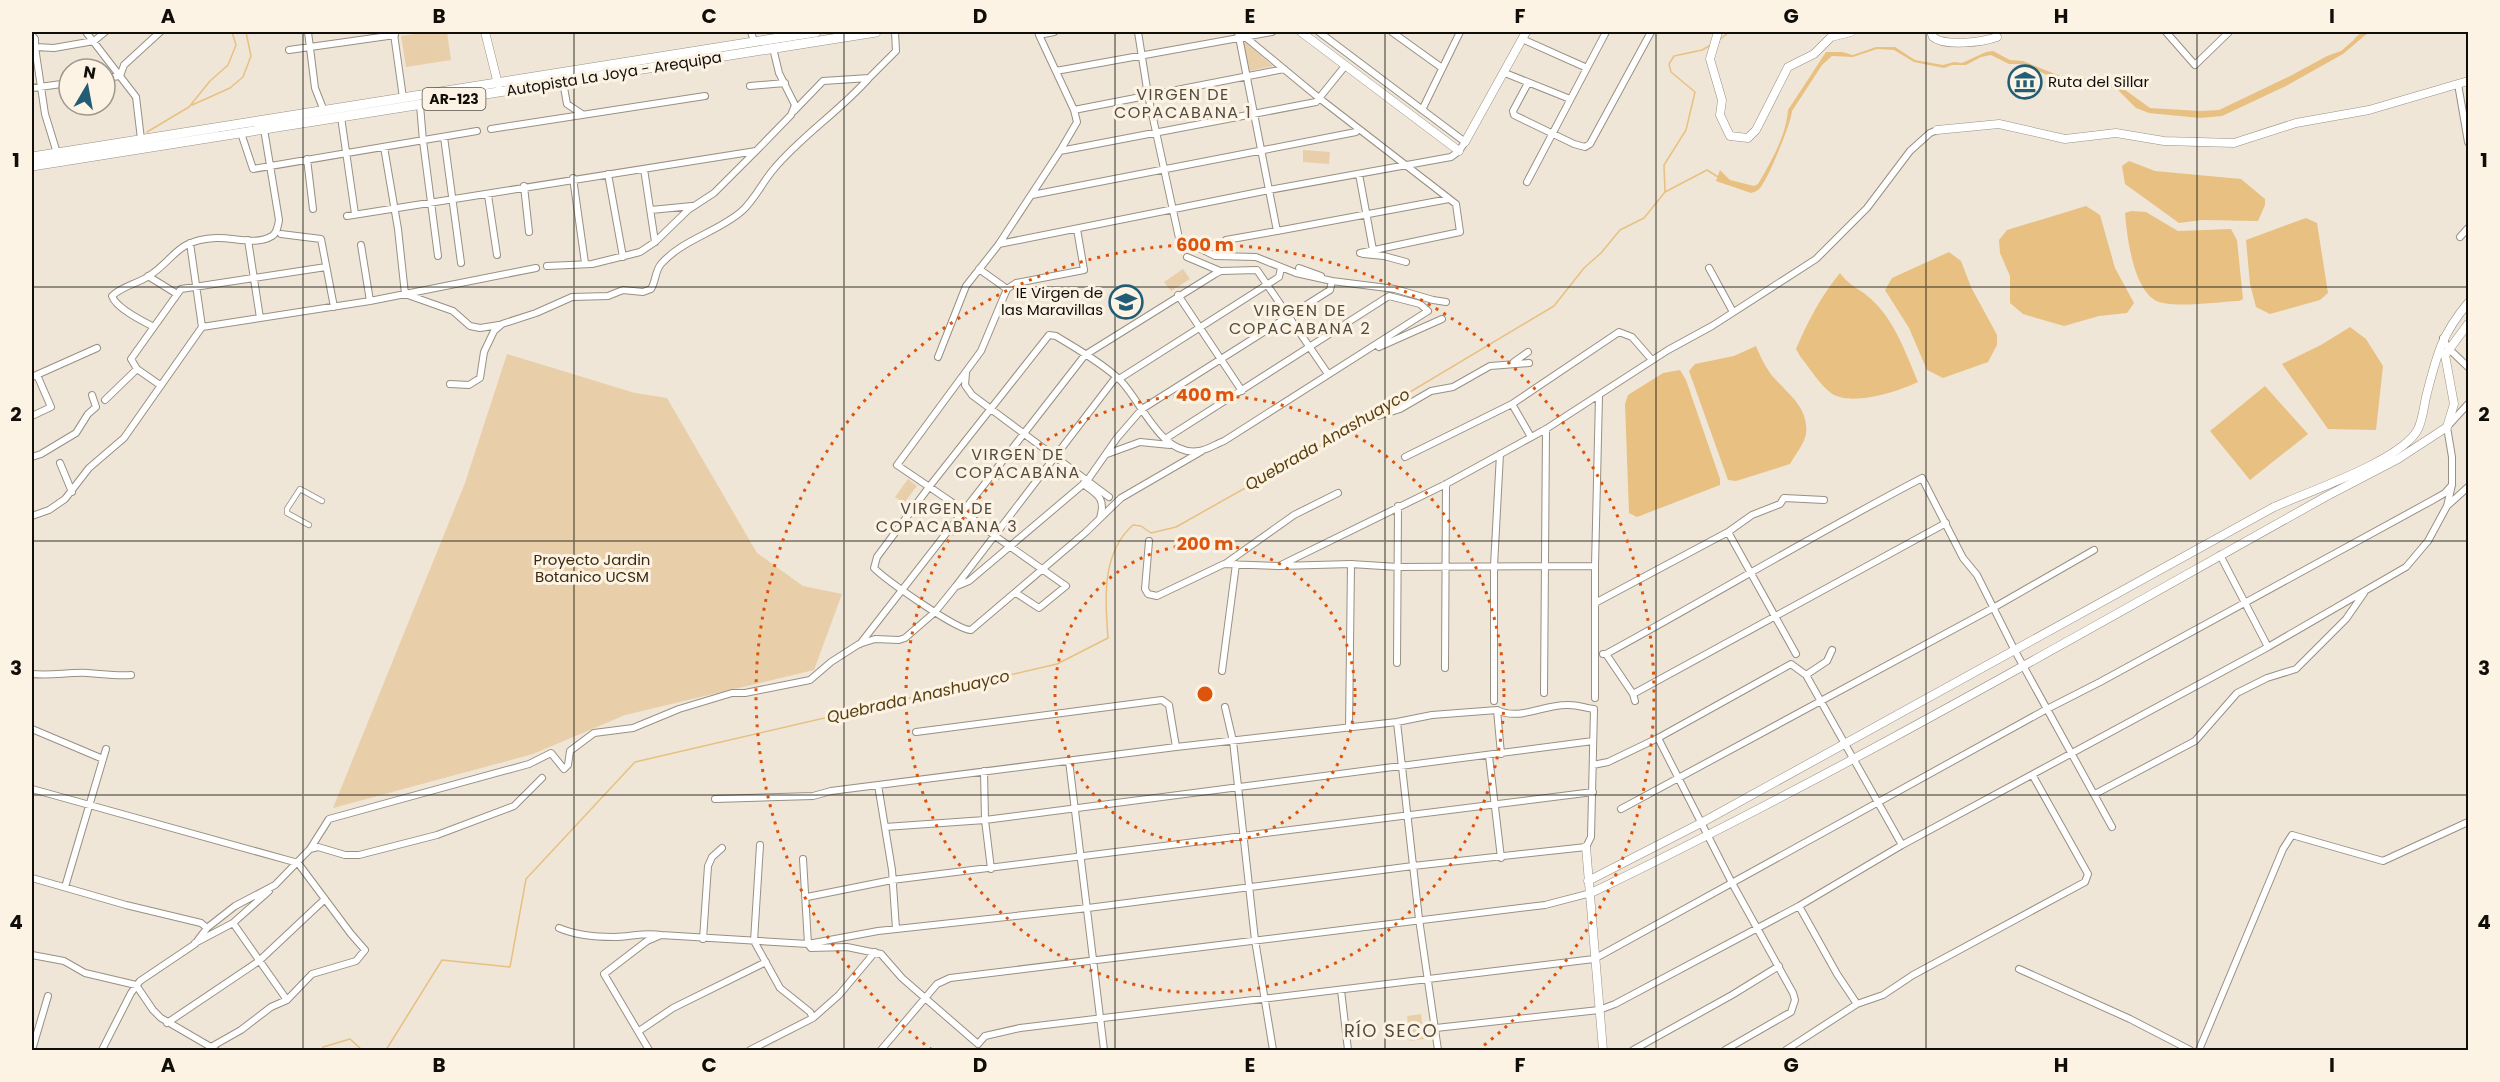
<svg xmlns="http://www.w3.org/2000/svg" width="2500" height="1082" viewBox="0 0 2500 1082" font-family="Poppins,sans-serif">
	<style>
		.green { fill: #e8cfaa }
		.water { fill: #e8c081 }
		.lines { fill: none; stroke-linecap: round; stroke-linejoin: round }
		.stream { stroke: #e8c081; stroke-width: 1.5 }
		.pedestrian-casing { stroke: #989083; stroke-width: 6 }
		.minor-casing { stroke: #989083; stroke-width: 8 }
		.tertiary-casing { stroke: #989083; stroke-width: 9 }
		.primary-casing { stroke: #989083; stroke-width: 10 }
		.pedestrian { stroke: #fff; stroke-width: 4.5 }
		.minor { stroke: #fff; stroke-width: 6 }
		.tertiary { stroke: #fff; stroke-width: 8 }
		.primary { stroke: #fff; stroke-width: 9 }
		.grid { fill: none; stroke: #110e09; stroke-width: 1.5; stroke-opacity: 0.55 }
		.ring { fill: none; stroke: #dd550c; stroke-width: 3; stroke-dasharray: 3 6 }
		.labels { text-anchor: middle; stroke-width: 6; stroke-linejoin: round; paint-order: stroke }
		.shield { fill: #fcf3e5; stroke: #58534b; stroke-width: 1.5 }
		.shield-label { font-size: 14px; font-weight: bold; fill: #110e09 }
		.street-label { font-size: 15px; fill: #110e09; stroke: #fcf3e5 }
		.poi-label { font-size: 15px; fill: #110e09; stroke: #fcf3e5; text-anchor: start }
		.park-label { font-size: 15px; fill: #3a290d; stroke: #fcf3e5 }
		.neighbourhood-label { font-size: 16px; letter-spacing: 1.5px; fill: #534b40; stroke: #fcf3e5 }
		.water-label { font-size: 16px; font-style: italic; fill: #593f0c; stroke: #fcf3e5 }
		.quarter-label { font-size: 18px; letter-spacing: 1.5px; fill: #534b40; stroke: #fcf3e5 }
		.centre { fill: #dd550c; stroke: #fcf3e5; stroke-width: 3 }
		.ring-label { font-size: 18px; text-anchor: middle; font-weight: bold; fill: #dd550c; stroke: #fcf3e5; stroke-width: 6; stroke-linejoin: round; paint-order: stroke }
		.neatline { fill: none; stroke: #110e09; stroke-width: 2 }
		.grid-label { font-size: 20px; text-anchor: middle; font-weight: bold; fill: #110e09 }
	</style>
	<rect width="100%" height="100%" fill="#efe6d7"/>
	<path class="green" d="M426 32H447L451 60 406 67 401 36Z
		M1243 40 1273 66 1249 71Z
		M1303 150 1330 152 1329 164 1303 162Z
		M1183 269 1190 279 1171 291 1164 282Z
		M507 354 635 393 667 398 757 553 803 586 842 594 814 670 625 715 533 754 333 808 465 483Z
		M908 479 917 486 904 503 895 497Z
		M1421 1014 1424 1039 1410 1041 1407 1016Z"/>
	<path class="water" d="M2363 32H2369L2343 54 2286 86 2222 116 2200 118 2149 113 2136 108 2117 89 2087 81 2058 80 2023 64H2009L1991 55 1981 57 1966 65H1952L1944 68 1914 62 1894 50 1877 49 1853 57 1832 56 1822 65 1792 111C1791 124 1768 179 1760 188 1758 191 1754 192 1751 193L1716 181 1720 170 1730 180 1754 186 1758 184C1771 162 1786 136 1788 110L1826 52H1842L1853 55 1876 47H1895L1915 60 1943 65 1954 62 1962 63 1986 52 1993 51 2010 60 2023 61 2065 78H2092L2121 87 2150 108 2200 111 2219 110 2292 75 2327 56 2341 51Z
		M2129 161 2155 171 2241 179 2265 199V205L2258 221 2202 220 2179 223 2125 184 2122 166Z
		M2086 206 2100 215 2115 268 2134 303 2127 313 2099 316 2064 326 2023 314 2010 303V276L2000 253 1999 240 2007 230Z
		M2131 211 2146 212 2178 231 2231 229 2237 240 2243 299 2239 301C2217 302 2184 307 2163 303 2134 299 2127 237 2125 213Z
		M2306 218 2317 223 2328 293 2320 300 2270 314 2256 307 2250 284 2246 240Z
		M1949 252 1961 261 1971 287 1997 335V345L1988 362 1943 378 1927 370 1909 328 1885 290 1892 278Z
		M1840 273C1851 288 1860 288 1872 300 1895 321 1906 354 1918 382 1897 392 1850 407 1831 393 1819 384 1809 367 1800 356L1796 349C1808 321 1821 296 1840 273Z
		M2350 327 2366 339 2383 366 2376 430 2328 429 2282 364 2321 345Z
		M1756 346C1761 358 1766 369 1775 379 1790 395 1809 409 1806 434 1804 444 1795 455 1790 464L1736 481 1728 480 1689 371 1695 364 1734 356Z
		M1680 370 1686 380 1720 479V485L1637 517 1629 513 1625 404 1628 395 1663 373Z
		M2265 386 2308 434 2250 480 2210 431Z"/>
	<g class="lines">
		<path class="stream" d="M2355 39 2363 32
			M1718 41 1729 32
			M192 105 230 88 243 77 251 56 246 32
			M147 132 189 107 210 81 228 65 236 45 232 32
			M1665 192 1664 165 1686 130 1695 92 1671 72 1669 64 1674 56 1702 50 1711 45
			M323 1050V1047L350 1039 362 1050
			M386 1050 442 960 510 967 526 879 635 762 1057 664 1108 638C1105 601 1101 553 1133 525L1141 526 1151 533 1176 527 1318 447 1554 306 1584 268 1601 253 1620 230 1644 218 1665 192 1707 170 1718 177"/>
		<defs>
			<path id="pedestrian" d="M309 525 287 513V509L300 489 322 501"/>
			<path id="minor" d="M86 32 136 97 141 139
				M308 32 315 88 324 111
				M751 32 754 41
				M1138 32 1148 95 1179 238 1215 256 1256 257 1296 273 1332 281
				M1392 32 1442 68
				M2166 32 2195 65 2229 32
				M394 34 403 98
				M32 35 35 39V47L54 48 94 41 105 32
				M1244 36 1319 98 1456 204 1460 232 1360 253
				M1522 39 1587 68 1606 32
				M35 47 45 114 57 153
				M289 50 395 35
				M1056 71 1272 32
				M1505 73 1570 99
				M105 78 120 76 124 65 160 32
				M563 82 567 104 582 114
				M1528 83 1513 111 1514 115 1574 144 1585 147 1590 144 1651 32
				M2458 84 2468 142
				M750 86 785 83
				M32 88 69 83
				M420 105 423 141 438 256
				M1074 110 1284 69
				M1422 110 1460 32
				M794 111 823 81 869 78 896 51 895 32
				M341 117 355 214
				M491 129 705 96
				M241 133 253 169 477 131
				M444 137 461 263
				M384 147 398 229 405 294 453 311 470 326 480 328 499 325
				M1060 151 1316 102 1345 66
				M307 159 313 209
				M644 169 655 242
				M608 174 623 257
				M1359 174 1373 250
				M573 178 585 263
				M1527 182 1587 68
				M524 186 529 232
				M488 195 497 255
				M1032 195 1356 132 1359 129
				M651 210 692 206
				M347 216 756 151 791 115 795 105 779 73 773 48
				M1277 231 1449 199
				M281 234 321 239 334 307
				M2460 237 2468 228
				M248 240 260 318
				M1226 240 1277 231 1238 32
				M190 243 202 327
				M999 244 1269 190 1451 157 1459 151 1465 142 1319 32
				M361 245 370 301
				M1363 254 1384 256 1406 262
				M1187 257 1220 271
				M547 266 592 264 640 252 655 242 688 210 714 193 756 151
				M1299 268 1321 276
				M1709 268 1733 312
				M979 269 1007 289
				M148 276 177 294
				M1178 295 1242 391
				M154 327C142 321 116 308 112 296 122 286 137 284 149 276 176 258 176 240 216 238 233 237 256 246 272 236 277 233 278 226 279 220L264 129
				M2443 338 2448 348 2468 367
				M1379 347 1442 319
				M938 357 966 286 999 244 1060 151 1077 122 1074 110 1039 35 1054 32
				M1514 362 1528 352
				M966 373 965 385 972 395 1109 497
				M32 377 97 348
				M1119 379 1279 277 1281 268
				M450 384 469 385 480 378 484 352 494 331 502 324 536 313 572 297 608 296 623 290 643 292 651 289C656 281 655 271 661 264 683 239 718 232 742 211 755 199 762 183 773 170 801 136 840 111 869 78
				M160 385 137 369 131 359 181 289 326 267
				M105 400 137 369
				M1512 404 1531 437
				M32 416 51 407 37 375
				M1378 416 1400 409 1431 391 1453 387 1490 366 1529 363
				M1165 439 1389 296 1420 304 1428 311 1224 441C1216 444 1207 450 1199 451 1161 457 1142 402 1120 380 1102 363 1077 349 1056 336L1049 335 929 487 877 557 874 568C886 580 958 631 971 630L1086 532 1121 498 1202 451
				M1107 454 1140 442 1170 445
				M32 457 41 454 76 433 88 414 96 407 92 395
				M1405 457 1512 404 1619 332 1632 337 1652 360
				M60 463 72 492
				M1083 484C1098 495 1106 498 1100 518
				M2447 506 2468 487
				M32 516 49 510 65 499 89 468 124 438 202 327 370 301 536 268
				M1728 532 1796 654
				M1149 541 1145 589 1148 594 1157 596 1224 564 1279 566 1351 564 1398 567 1595 566
				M2220 555 2268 647
				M1225 564 1294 515 1338 493
				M1279 566 1446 484 1546 429 1668 350 1712 326 1816 259 1867 208 1910 151 1930 133 1937 130
				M957 586 969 581 1087 481 1117 438 1142 409 1330 290 1332 281 1395 289 1433 300 1446 302
				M1016 593 1039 608 1066 586 995 536 950 501 897 465 981 351 1007 289 1016 283 1084 270 1077 229
				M1595 603 1728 532 1752 515 1780 504 1784 498 1824 500
				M860 644 1085 355 1215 274 1221 271 1257 270 1328 374
				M1603 654H1606L1633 694 1635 701
				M1606 654C1712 596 1815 534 1922 478L1963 558 1977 575 2015 651 2112 827
				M1397 663 1398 506
				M1445 668 1446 484
				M1222 671 1236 564
				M32 674C52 676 69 672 88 673 103 674 116 676 131 675
				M1806 675 1827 661 1832 650
				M1544 693 1546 429
				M1633 694 1946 523
				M1595 698V566L1599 396
				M1494 701V566L1500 454
				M1225 707 1233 741 1255 940 1273 1050
				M1497 710 1501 754
				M1397 722 1419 919 1438 1050
				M1349 728 1351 564
				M32 729 103 759
				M916 732 1162 700 1169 705 1176 747
				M1658 738 1791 664 1806 675 1902 845
				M1489 756 1501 858
				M1069 761 1104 1050
				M1593 765 1608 762 1658 738 1732 883 1793 993 1795 1000 1791 1012 1725 1050
				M984 771 985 820 991 869
				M878 785 892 870 896 929
				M32 789 298 863 351 934 365 950 356 961 312 974 287 1000 271 1007 241 1030 211 1047
				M2095 794 2195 741 2237 693 2267 678 2296 669 2346 619 2364 593
				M1621 809 1993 608 2094 550
				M885 827 985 820 1593 741
				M760 845 754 941 780 988 810 1012 813 1018
				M310 849 329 819 529 764 551 753 564 769 568 765 570 751 594 733 633 728 679 709 732 693H745L810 680 831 662 859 644 875 639 899 640 905 638 935 612 956 586 1116 377
				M803 859 808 944 811 948 847 947 881 954 902 978 978 1044 985 1036 1020 1028 1594 959 2047 709 2100 682 2431 501 2445 493 2452 485
				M32 878 126 905 201 923 207 928
				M65 887 106 749
				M807 897 892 880 1593 792
				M1799 906 1837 974 1857 1004
				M233 923 287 1000
				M559 928C575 935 596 937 614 937 630 937 644 932 661 935
				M703 939 708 866 712 857 722 848
				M195 943 233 923 269 891
				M32 955 64 961 85 973 136 985 153 1010 161 1018 216 1050
				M2019 969 2130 1019 2190 1050
				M1341 990 1348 1050
				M167 1023 259 961 325 899
				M1436 1028 1599 1010 1615 1004 1799 906 1902 845 2268 647 2406 567 2428 541 2447 506 2452 485V457L2447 427 2468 404
				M639 1031 673 1008 766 962
				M32 1050 48 996
				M102 1050 131 993 140 981 195 944 207 928 235 906 275 885 310 849 318 847 345 855H359L437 835 514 806 542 778
				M649 1050 604 974 647 941 661 935 808 944 878 931 1088 908 1413 866 1586 847 1591 837 1594 709C1585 708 1576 704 1566 705 1543 705 1519 721 1497 710L1432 715 1397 722 1176 747 831 791 813 796 715 799
				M750 1050 813 1018 839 995 875 952
				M881 1050 937 984 950 978 1545 905 1591 893
				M1633 1050 1732 995 1779 966
				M1786 1050 1857 1004 1883 995 1913 975 2085 882 2088 874 2033 776
				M2199 1050 2283 849 2292 835 2383 861 2468 822"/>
			<path id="tertiary" d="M485 32 498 84
				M1301 32 1459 151
				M1718 32 1710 59 1722 100 1720 115 1730 136 1748 138 1756 130 1788 67 1814 54 1831 37 1851 32
				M1931 32 1933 37C1945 47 1983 42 1997 37
				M1937 130 1999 124 2065 139 2116 133 2164 141 2234 143 2296 123 2369 110 2468 81
				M1465 142 1526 32
				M1586 847 1603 1050
				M1588 881 1701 823 2274 507C2307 492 2403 460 2418 429 2423 419 2424 404 2427 393 2437 354 2442 334 2468 303
				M1591 893C1842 772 2083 632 2327 496L2398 459 2447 427 2454 404 2445 355 2468 324"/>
			<path id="primary" d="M32 157 816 32
				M32 166 876 32"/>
		</defs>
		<use href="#pedestrian" class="pedestrian-casing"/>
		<use href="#minor" class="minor-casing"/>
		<use href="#tertiary" class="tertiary-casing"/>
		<use href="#primary" class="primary-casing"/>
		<use href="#pedestrian" class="pedestrian"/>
		<use href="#minor" class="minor"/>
		<use href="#tertiary" class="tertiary"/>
		<use href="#primary" class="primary"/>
	</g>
	<path class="grid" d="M303 32V1050M574 32V1050M844 32V1050M1115 32V1050M1385 32V1050M1656 32V1050M1926 32V1050M2197 32V1050M32 287H2468M32 541H2468M32 795H2468"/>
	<g class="ring">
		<circle cx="1205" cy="694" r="150"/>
		<circle cx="1205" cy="694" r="299"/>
		<path d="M932 1050A449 449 0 1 1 1478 1050"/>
	</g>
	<defs>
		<symbol id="museum-ring" viewBox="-11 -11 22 22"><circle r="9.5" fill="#fcf3e5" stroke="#225d76" stroke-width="1.5"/><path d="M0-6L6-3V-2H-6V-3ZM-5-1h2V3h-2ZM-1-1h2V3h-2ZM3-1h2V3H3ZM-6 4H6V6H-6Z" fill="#225d76"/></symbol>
		<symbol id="school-ring" viewBox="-11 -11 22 22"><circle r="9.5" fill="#fcf3e5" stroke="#225d76" stroke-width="1.5"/><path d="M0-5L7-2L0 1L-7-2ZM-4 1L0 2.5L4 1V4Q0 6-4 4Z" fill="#225d76"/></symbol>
	</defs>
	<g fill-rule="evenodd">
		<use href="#museum-ring" x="2006" y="63" width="38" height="38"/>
		<use href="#school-ring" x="1107" y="283" width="38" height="38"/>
	</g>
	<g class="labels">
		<rect class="shield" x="422.5" y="88" width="63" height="22" rx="4.5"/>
		<g class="shield-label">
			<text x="454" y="104">AR-123</text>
		</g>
		<g class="street-label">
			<text transform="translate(614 74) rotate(-9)" y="5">Autopista La Joya - Arequipa</text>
		</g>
		<g class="poi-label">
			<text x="2048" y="87">Ruta del Sillar</text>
			<text x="1103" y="298" text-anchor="end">IE Virgen de<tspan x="1103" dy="17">las Maravillas</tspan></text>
		</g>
		<g class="park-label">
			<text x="592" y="565">Proyecto Jardin<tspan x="592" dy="17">Botanico UCSM</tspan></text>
		</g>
		<g class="neighbourhood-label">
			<text x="1183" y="100">VIRGEN DE<tspan x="1183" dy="18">COPACABANA 1</tspan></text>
			<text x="1300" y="316">VIRGEN DE<tspan x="1300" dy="18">COPACABANA 2</tspan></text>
			<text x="1018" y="460">VIRGEN DE<tspan x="1018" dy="18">COPACABANA</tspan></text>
			<text x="947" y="514">VIRGEN DE<tspan x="947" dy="18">COPACABANA 3</tspan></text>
		</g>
		<g class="water-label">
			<text transform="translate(1327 439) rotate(-30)" y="6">Quebrada Anashuayco</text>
			<text transform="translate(918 696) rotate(-13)" y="6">Quebrada Anashuayco</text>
		</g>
		<g class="quarter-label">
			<text x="1391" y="1037">RÍO SECO</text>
		</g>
	</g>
	<circle cx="1205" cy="694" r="9" class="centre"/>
	<g class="ring-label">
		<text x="1205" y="251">600 m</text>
		<text x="1205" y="401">400 m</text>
		<text x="1205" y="550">200 m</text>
	</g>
	<rect width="2500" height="1082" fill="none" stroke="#fcf3e5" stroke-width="66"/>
	<g transform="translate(87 87) rotate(10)"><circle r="28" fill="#fcf3e5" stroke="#9e978d" stroke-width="1.5"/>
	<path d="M0-4.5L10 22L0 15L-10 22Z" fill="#225d76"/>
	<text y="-9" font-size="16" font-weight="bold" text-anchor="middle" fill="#110e09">N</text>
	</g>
	<rect x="33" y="33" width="2434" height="1016" class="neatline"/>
	<g class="grid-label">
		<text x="168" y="23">A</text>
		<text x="439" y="23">B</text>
		<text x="709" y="23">C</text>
		<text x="980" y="23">D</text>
		<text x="1250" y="23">E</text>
		<text x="1520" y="23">F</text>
		<text x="1791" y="23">G</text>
		<text x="2061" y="23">H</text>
		<text x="2332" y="23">I</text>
		<text x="16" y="167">1</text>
		<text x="2484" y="167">1</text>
		<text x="16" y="421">2</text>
		<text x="2484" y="421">2</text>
		<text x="16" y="675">3</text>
		<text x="2484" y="675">3</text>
		<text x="16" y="929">4</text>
		<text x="2484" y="929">4</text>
		<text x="168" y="1072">A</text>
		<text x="439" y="1072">B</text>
		<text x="709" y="1072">C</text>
		<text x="980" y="1072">D</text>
		<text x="1250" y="1072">E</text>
		<text x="1520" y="1072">F</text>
		<text x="1791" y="1072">G</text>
		<text x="2061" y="1072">H</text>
		<text x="2332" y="1072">I</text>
	</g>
</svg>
